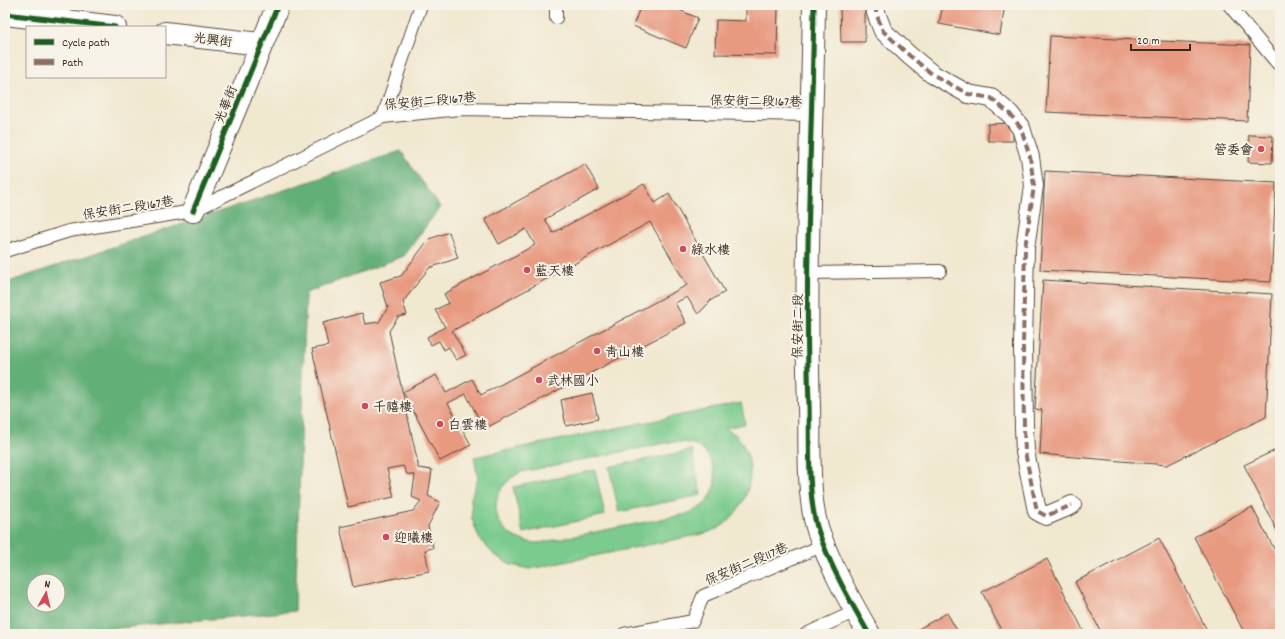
<svg xmlns="http://www.w3.org/2000/svg" width="1285" height="639" viewBox="0 0 1285 639" font-family="Dekko,'LXGW WenKai TC',sans-serif">
	<style>
		.green { fill: #7acb8d; stroke: #5a7a56; fill-rule: evenodd }
		.forest { fill: #63af78; stroke: #4f6c4b; fill-rule: evenodd }
		.building { fill: #e89a81 }
		.lines { fill: none; stroke-linecap: round; stroke-linejoin: round }
		.service-casing { stroke: #564639; stroke-width: 14 }
		.pedestrian-casing { stroke: #564639; stroke-width: 20 }
		.minor-casing { stroke: #564639; stroke-width: 24 }
		.tertiary-casing { stroke: #564639; stroke-width: 24 }
		.service { stroke: #fff; stroke-width: 12 }
		.pedestrian { stroke: #fff; stroke-width: 18 }
		.minor { stroke: #fff; stroke-width: 22 }
		.tertiary { stroke: #fff; stroke-width: 22 }
		.quiet { stroke: #8d6e63; stroke-width: 4; stroke-dasharray: 8 4; stroke-linecap: butt }
		.cycleway-casing { stroke: #f7f3e8; stroke-width: 8 }
		.cycleway { stroke: #1b5e20; stroke-width: 5 }
		.poi-dot { fill: #d1495b; stroke: #f7f3e8; stroke-width: 1.5 }
		.labels { text-anchor: middle; stroke-width: 4; stroke-linejoin: round; paint-order: stroke }
		.street-label { font-size: 13px; fill: #3b2a1e; stroke: #f7f3e8 }
		.poi-label { font-size: 13px; fill: #3b2a1e; stroke: #f7f3e8; text-anchor: start }
	</style>
	<rect width="100%" height="100%" fill="#f7f3e8"/>
	<filter id="ink" filterUnits="userSpaceOnUse"><feTurbulence type="fractalNoise" baseFrequency=".025" numOctaves="2"/><feDisplacementMap in="SourceGraphic" scale="8" xChannelSelector="R" yChannelSelector="G"/><feConvolveMatrix kernelMatrix="1 2 1 2 8 2 1 2 1" color-interpolation-filters="sRGB"/></filter>
	<filter id="wash" filterUnits="userSpaceOnUse"><feTurbulence type="fractalNoise" baseFrequency=".012" numOctaves="4" result="noise"/><feDisplacementMap in="SourceGraphic" scale="16" xChannelSelector="R" yChannelSelector="G"/><feGaussianBlur stdDeviation="0.9" result="paint"/><feColorMatrix in="noise" values="0 0 0 0 0 0 0 0 0 0 0 0 0 0 0 0 0 1.4 0 .05"/><feComposite in="paint" operator="in"/></filter>
	<g filter="url(#wash)">
		<rect width="100%" height="100%" fill="#f1e8d0"/>
		<path class="green" d="M741 403 745 424 725 428C729 431 735 433 738 437 759 465 751 501 726 523 721 528 713 530 707 533L530 569 511 565 493 554 479 538 472 519 471 498 478 478 474 457ZM671 442C677 442 684 442 690 443 714 450 722 481 708 500 703 507 695 510 687 514L539 543C493 542 479 494 521 472Z
			M692 450 701 495 619 512 609 467Z
			M595 470 605 515 523 533 513 487Z"/>
		<path class="forest" d="M401 151 440 207 404 256 306 293 295 611 57 634H5V283ZM34 581H58V605H34Z"/>
		<g id="blocks">
			<path class="building" d="M641 5H667L698 18 686 48 633 26Z
				M746 5H778L777 55 715 54 716 20 746 21Z
				M840 5H865V42H841Z
				M943 5H1005L1000 35 939 24Z
				M1050 36 1250 45 1247 121 1046 112Z
				M1013 123V141H988V124Z
				M1249 135 1273 136 1272 163 1248 162Z
				M585 164 599 189 545 219 553 233 644 184 655 203 669 194 725 292 708 302 709 303 698 314 687 297 675 303 686 323 484 429 466 394 448 403 471 445 440 461 403 392 436 375 446 393 472 379 481 395 687 285 650 222 452 331 466 355 456 360 449 347 444 350 439 341 431 345 427 337 445 327 435 310 449 303 444 294 535 245 526 229 499 244 485 219Z
				M1045 171 1276 183 1271 282 1040 270Z
				M449 232 458 258 429 268 403 302 407 315 398 317 389 331 418 464V468L432 470 428 496 440 502 428 526 433 548 425 550 429 571 353 587 340 527 413 511 421 501 412 497 415 475 407 474 403 466 387 469 394 497 348 507 312 349 328 346 323 323 362 313 365 324 379 322 388 307 380 282 401 276 429 239Z
				M1043 280 1272 294 1266 417 1167 465 1040 454 1042 410 1035 409Z
				M592 393 598 419 566 426 561 400Z
				M1280 448V537L1244 465Z
				M1252 507 1280 560V634H1245L1194 537Z
				M1159 538 1209 634H1102L1075 582Z
				M1047 559 1085 634H1003L982 592Z
				M947 613 959 634H913V632Z"/>
		</g>
	</g>
	<g filter="url(#ink)">
		<use href="#blocks" fill-opacity="0" stroke="#564639" stroke-width="1"/>
		<g class="lines">
			<defs>
				<path id="service" d="M556 5V18
					M1229 5 1277 63
					M383 117 421 5
					M5 251 69 231 193 211 383 117 460 109 812 115
					M808 273 940 271
					M624 634 693 621 703 596 824 545
					M806 634 856 611"/>
				<path id="pedestrian" d="M876 5V13L883 31 910 56 932 74 968 94 991 98 1010 114 1021 128 1030 157 1034 186 1025 248 1023 345 1024 428 1025 452 1037 511 1046 516 1072 505"/>
				<path id="minor" d="M5 14 115 27
					M165 33 261 44
					M193 211 278 5"/>
				<path id="tertiary" d="M814 5C812 138 804 272 809 405 810 441 807 497 818 530 830 566 850 601 869 634"/>
			</defs>
			<use href="#service" class="service-casing"/>
			<use href="#pedestrian" class="pedestrian-casing"/>
			<use href="#minor" class="minor-casing"/>
			<use href="#tertiary" class="tertiary-casing"/>
			<use href="#service" class="service"/>
			<use href="#pedestrian" class="pedestrian"/>
			<use href="#minor" class="minor"/>
			<use href="#tertiary" class="tertiary"/>
			<path class="quiet" d="M876 5V13L883 31 910 56 932 74 968 94 991 98 1010 114 1021 128 1030 157 1034 186 1025 248 1023 345 1024 428 1025 452 1037 511 1046 516 1072 505"/>
			<defs>
				<path id="cycleway" d="M814 5C812 138 804 272 809 405 810 441 807 497 818 530 830 566 850 601 869 634
					M5 14 115 27
					M193 211 278 5"/>
			</defs>
			<use href="#cycleway" class="cycleway-casing"/>
			<use href="#cycleway" class="cycleway"/>
		</g>
	</g>
	<g class="poi-dot">
		<circle cx="1261" cy="149" r="4"/>
		<circle cx="683" cy="249" r="4"/>
		<circle cx="527" cy="270" r="4"/>
		<circle cx="597" cy="351" r="4"/>
		<circle cx="539" cy="380" r="4"/>
		<circle cx="365" cy="406" r="4"/>
		<circle cx="440" cy="424" r="4"/>
		<circle cx="386" cy="537" r="4"/>
	</g>
	<g class="labels">
		<g class="street-label">
			<text transform="translate(213 39) rotate(7)" y="5">光興街</text>
			<text transform="translate(430 100) rotate(-5)" y="5">保安街二段167巷</text>
			<text transform="translate(756 100) rotate(1)" y="5">保安街二段167巷</text>
			<text transform="translate(225 104) rotate(-68)" y="5">光華街</text>
			<text transform="translate(128 207) rotate(-9)" y="5">保安街二段167巷</text>
			<text transform="translate(797 326) rotate(-90)" y="5">保安街二段</text>
			<text transform="translate(746 563) rotate(-23)" y="5">保安街二段117巷</text>
		</g>
		<g class="poi-label">
			<text x="1253" y="154" text-anchor="end">管委會</text>
			<text x="691" y="254">綠水樓</text>
			<text x="535" y="275">藍天樓</text>
			<text x="605" y="356">青山樓</text>
			<text x="547" y="385">武林國小</text>
			<text x="373" y="411">千禧樓</text>
			<text x="448" y="429">白雲樓</text>
			<text x="394" y="542">迎曦樓</text>
		</g>
	</g>
	<rect width="1285" height="639" fill="none" stroke="#f7f3e8" stroke-width="20"/>
	<rect x="26" y="26" width="140" height="52" fill="#f7f3e8" stroke="#aca397"/>
	<rect x="34" y="39" width="20" height="6" fill="#1b5e20" stroke="#aca397"/>
	<text x="62" y="46" font-size="12" fill="#3b2a1e">Cycle path</text>
	<rect x="34" y="59" width="20" height="6" fill="#8d6e63" stroke="#aca397"/>
	<text x="62" y="66" font-size="12" fill="#3b2a1e">Path</text>
	<g transform="translate(46 593) rotate(8)"><circle r="19" fill="#f7f3e8" stroke="#aca397"/>
	<path d="M0-3L7 15L0 10L-7 15Z" fill="#d1495b"/>
	<text y="-6" font-size="11" font-weight="bold" text-anchor="middle" fill="#3b2a1e">N</text>
	</g>
	<path d="M1131 44v6h59v-6" fill="none" stroke="#3b2a1e" stroke-width="2"/>
	<text x="1137" y="44" font-size="12" fill="#3b2a1e" stroke="#f7f3e8" stroke-width="3" paint-order="stroke">20 m</text>
</svg>
